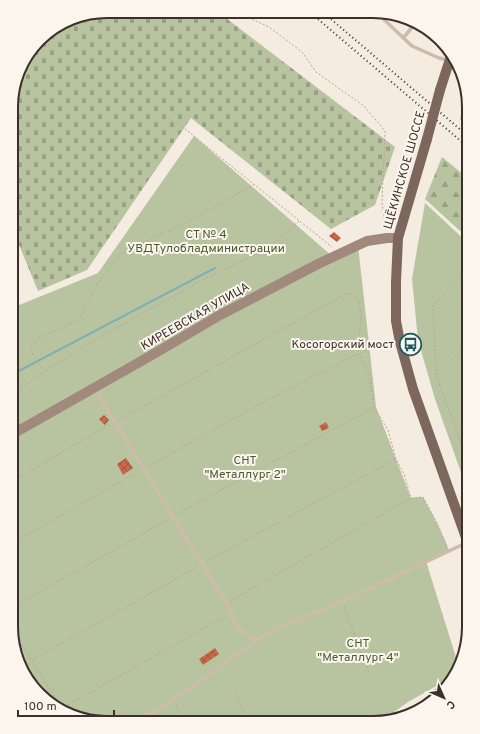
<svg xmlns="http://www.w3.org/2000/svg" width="480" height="734" viewBox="0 0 480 734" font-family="Overpass,sans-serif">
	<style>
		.forest { fill: url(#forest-firs) }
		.cemetery { fill: url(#cemetery-stones) }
		.garden { fill: #b8c4a0 }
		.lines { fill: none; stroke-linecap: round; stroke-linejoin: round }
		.stream { stroke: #7fb0b2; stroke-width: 2 }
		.building { fill: url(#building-cross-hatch) }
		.path { stroke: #b9a596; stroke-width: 1; stroke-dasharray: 2 2; stroke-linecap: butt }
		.lane { stroke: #cdbbac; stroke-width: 3.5 }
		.secondary { stroke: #a18a7d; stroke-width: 10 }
		.primary { stroke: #7d675c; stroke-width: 10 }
		.rail { stroke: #3b302b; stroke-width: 2; stroke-dasharray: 1 3; stroke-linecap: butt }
		.primary-bridge { stroke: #7d675c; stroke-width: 10 }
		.labels { text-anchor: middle; stroke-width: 4; stroke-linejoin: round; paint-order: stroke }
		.street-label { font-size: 12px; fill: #3b302b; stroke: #fbf5ee }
		.park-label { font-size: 12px; fill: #4a5a2e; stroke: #fbf5ee }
		.poi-label { font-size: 12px; fill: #3b302b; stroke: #fbf5ee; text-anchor: end }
		.rim { fill: none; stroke: #3b302b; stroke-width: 2 }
	</style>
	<defs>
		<pattern id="forest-firs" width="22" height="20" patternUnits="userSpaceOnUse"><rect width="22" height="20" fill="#b8c4a0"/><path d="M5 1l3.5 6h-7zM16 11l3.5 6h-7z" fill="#97a083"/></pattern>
		<pattern id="cemetery-stones" width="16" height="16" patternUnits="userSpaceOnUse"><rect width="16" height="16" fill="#b8c4a0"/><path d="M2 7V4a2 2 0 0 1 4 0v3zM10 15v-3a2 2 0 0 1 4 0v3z" fill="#97a083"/></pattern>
		<pattern id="building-cross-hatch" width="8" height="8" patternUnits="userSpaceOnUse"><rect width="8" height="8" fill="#c8694b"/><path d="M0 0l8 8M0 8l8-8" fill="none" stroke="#a4573f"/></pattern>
	</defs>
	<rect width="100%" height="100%" fill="#f4ebe1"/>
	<path class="forest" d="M463 105 469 107V127L460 119Z
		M442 157 469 179V239L425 199Z"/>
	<path class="cemetery" d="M222 15 395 147 375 205 331 229 191 118 87 270 38 291 15 235 14 88 24 59 44 35 76 16Z"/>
	<path class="garden" d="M194 136 332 256 358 245 376 407 411 498 423 497 437 523 449 550 426 561 458 664 454 676 408 702 380 722 373 723 95 722 49 703 18 664 11 627 12 308 98 273Z
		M425 203 469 244V495L435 399 418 340 412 279Z"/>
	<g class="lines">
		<path class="stream" d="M11 375 215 268"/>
	</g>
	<path class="building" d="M334 232 341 238 337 242 329 236Z
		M104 415 109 420 105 425 99 419Z
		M326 422 329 428 322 431 319 426Z
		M126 458 133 468 123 475 117 464Z
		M215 648 219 654 203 665 199 659Z"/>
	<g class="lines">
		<path class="path" d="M241 14 269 27 302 52 316 72 364 106 385 131 382 202 386 230
			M164 117 179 124 332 247
			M45 371 36 360 30 349 39 338 79 320 97 284 122 253 191 220 255 184
			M437 374 469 344
			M11 395 45 371 95 340 195 284 267 249 299 221
			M119 420 338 298 346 294H352L358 300 361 313 358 354 369 372 374 407 388 430 396 459 404 474 411 498 423 497 437 523 447 546
			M459 437 469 428
			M469 465 436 375 433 306 469 267
			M149 466C205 435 259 403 316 375 341 363 365 348 392 343
			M11 482 111 424
			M460 498H469
			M177 514 373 408
			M11 544 139 471
			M207 561 396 459
			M230 601 411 498
			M344 606 369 673
			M11 608 169 519
			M11 627 59 704 66 706 226 616
			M32 660 197 567
			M236 693 248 723
			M176 704 183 722"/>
		<path class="lane" d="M377 13 412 46 439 58 448 60
			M403 38 415 24
			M95 389 115 422 226 603 238 628 256 641
			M137 722 175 699 267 633 343 601 466 543"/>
		<path class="secondary" d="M11 435 159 351 220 315 318 264 367 241 387 238H398"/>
		<path class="primary" d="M440 90 451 56
			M427 139 398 238 396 282V321L400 342 413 389 469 546"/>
		<path class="rail" d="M312 14 469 148
			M325 14 469 137"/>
		<path class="primary-bridge" d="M427 139 440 90"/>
	</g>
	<defs>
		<symbol id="bus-ring" viewBox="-11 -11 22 22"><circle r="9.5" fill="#fbf5ee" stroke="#1f5a5e" stroke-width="1.5"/><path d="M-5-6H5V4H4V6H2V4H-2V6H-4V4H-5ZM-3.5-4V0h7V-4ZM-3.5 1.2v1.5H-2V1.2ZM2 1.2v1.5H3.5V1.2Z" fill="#1f5a5e"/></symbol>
	</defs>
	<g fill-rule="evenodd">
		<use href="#bus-ring" x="398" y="332" width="25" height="25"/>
	</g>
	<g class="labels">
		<g class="street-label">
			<text transform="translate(404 170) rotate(-74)" y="4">ЩЁКИНСКОЕ ШОССЕ</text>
			<text transform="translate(195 316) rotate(-30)" y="4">КИРЕЕВСКАЯ УЛИЦА</text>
		</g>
		<g class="park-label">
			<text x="206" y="238">СТ № 4<tspan x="206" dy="14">УВДТулобладминистрации</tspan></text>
			<text x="245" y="464">СНТ<tspan x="245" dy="14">"Металлург 2"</tspan></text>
			<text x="358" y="647">СНТ<tspan x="358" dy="14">"Металлург 4"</tspan></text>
		</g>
		<g class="poi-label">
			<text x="394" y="348">Косогорский мост</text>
		</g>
	</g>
	<path d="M0 0H480V734H0ZM107 18H373A89 89 0 0 1 462 107V627A89 89 0 0 1 373 716H107A89 89 0 0 1 18 627V107A89 89 0 0 1 107 18Z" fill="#fbf5ee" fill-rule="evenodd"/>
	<path class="rim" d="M107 18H373A89 89 0 0 1 462 107V627A89 89 0 0 1 373 716H107A89 89 0 0 1 18 627V107A89 89 0 0 1 107 18Z"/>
	<g transform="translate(444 698) rotate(135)" stroke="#fbf5ee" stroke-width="3" paint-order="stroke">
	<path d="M0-3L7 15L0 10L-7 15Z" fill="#3b302b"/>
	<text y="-6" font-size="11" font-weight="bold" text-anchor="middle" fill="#3b302b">С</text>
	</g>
	<path d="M18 710v6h96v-6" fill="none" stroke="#3b302b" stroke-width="2"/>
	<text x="24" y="710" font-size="12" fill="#3b302b" stroke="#fbf5ee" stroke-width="3" paint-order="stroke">100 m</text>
</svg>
